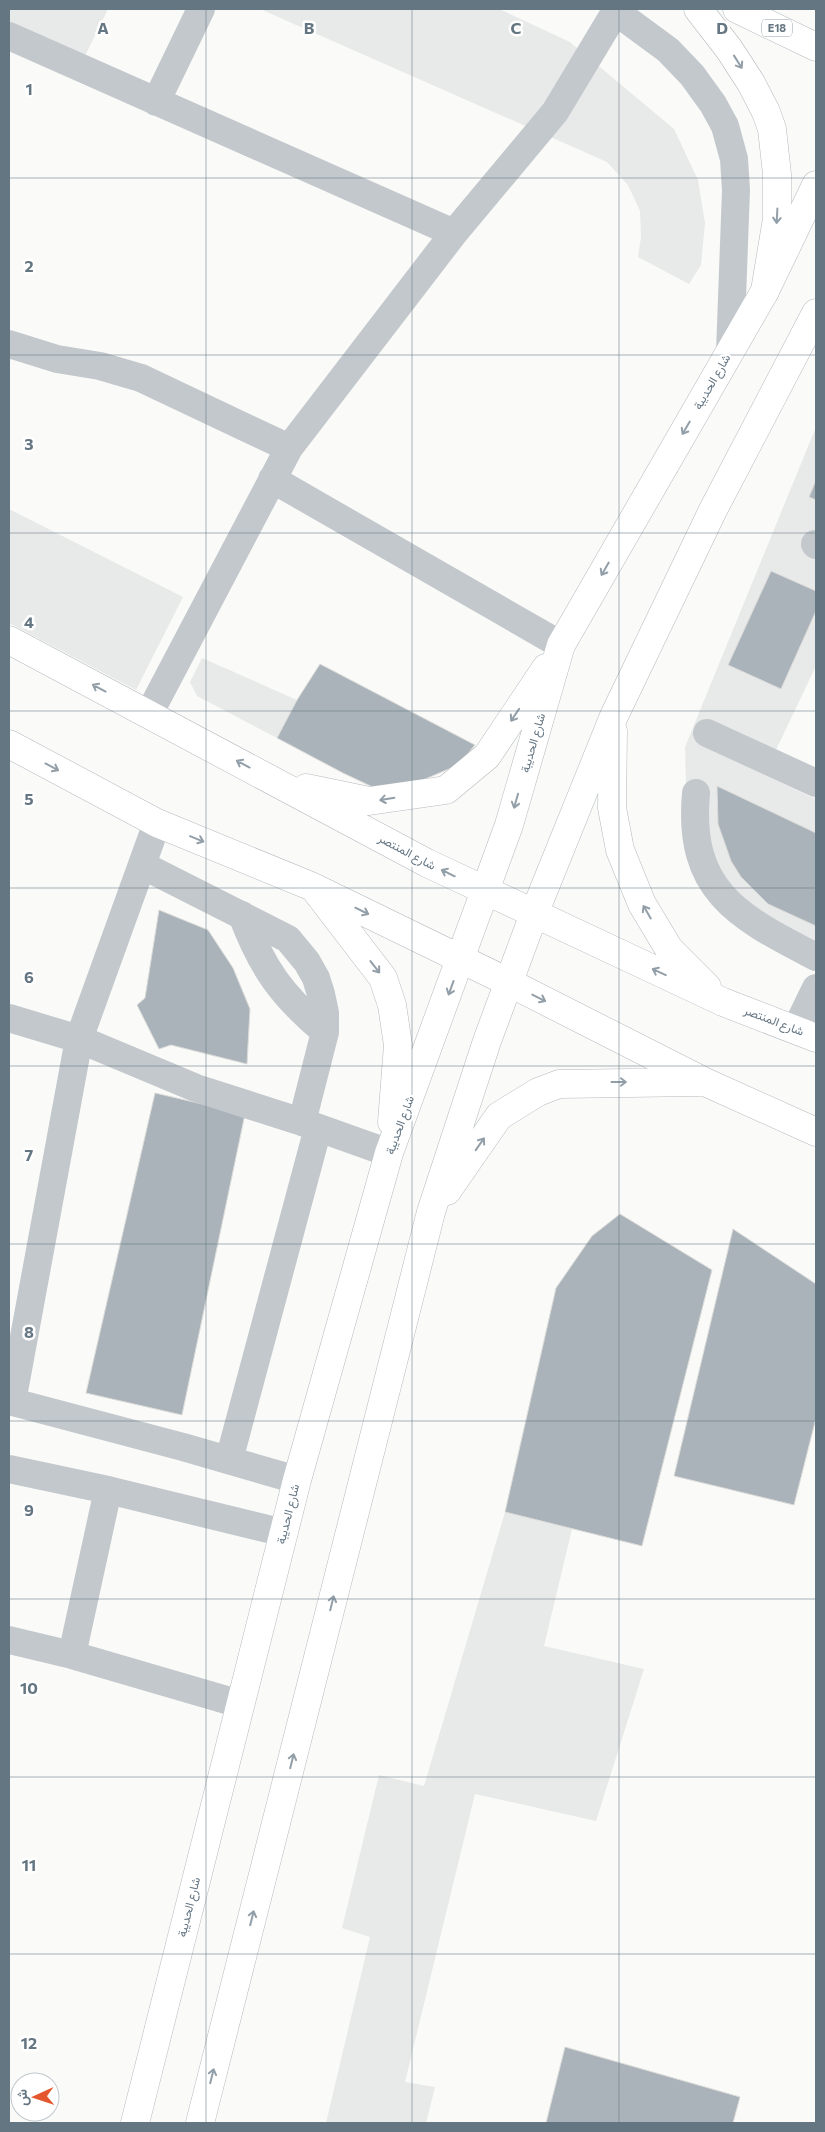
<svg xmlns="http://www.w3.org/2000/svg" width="825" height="2132" viewBox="0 0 825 2132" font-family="Commissioner,Vazirmatn,sans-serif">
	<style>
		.built { fill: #e8e9e9 }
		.building { fill: #aab3b9; stroke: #dcdcda }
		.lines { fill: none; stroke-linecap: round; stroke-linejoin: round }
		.major-casing { stroke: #b5babe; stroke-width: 29 }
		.highway-casing { stroke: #b4b9bd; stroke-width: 29 }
		.minor { stroke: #c3c8cc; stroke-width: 28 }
		.major { stroke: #fff; stroke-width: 28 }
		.highway { stroke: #fff; stroke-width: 28 }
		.oneway { stroke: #939fa8 }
		.grid { fill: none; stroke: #657683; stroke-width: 1; stroke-opacity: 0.55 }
		.labels { text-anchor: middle; stroke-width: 5; stroke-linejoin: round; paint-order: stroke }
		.shield { fill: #fff; stroke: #939fa8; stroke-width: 1 }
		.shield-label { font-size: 11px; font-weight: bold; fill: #657683 }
		.street-label { font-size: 12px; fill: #657683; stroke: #fff }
		.grid-label { font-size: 16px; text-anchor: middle; font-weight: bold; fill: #657683; stroke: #fff; stroke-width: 5; stroke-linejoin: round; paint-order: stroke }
	</style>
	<rect width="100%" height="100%" fill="#fafaf8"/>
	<path class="built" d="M9 9H108L83 60 9 25Z
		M260 9H499L570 42 674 129 698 180 705 223 701 265 689 284 638 257 641 237 640 211 628 185 607 162Z
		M816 427V666L764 775 816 799V966L754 926 687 826 685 747Z
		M9 509 183 597 136 690 9 623Z
		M202 658 297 700 277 738 197 696 190 682Z
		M505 1512 572 1529 544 1646 644 1669 596 1821 475 1794 405 2082 435 2087 426 2123H326L370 1937 342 1928 379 1775 424 1786Z"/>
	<path class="building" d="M816 480V500L809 497Z
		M771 571 816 591V611L781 689 728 665Z
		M320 664 475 745 458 765 404 788 379 790 343 773 277 738 297 700Z
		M717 786 816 833V926L768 904 741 877 731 861 718 824Z
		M159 910 208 930 233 968 250 1009 247 1064 171 1045 159 1049 137 1005 145 998Z
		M155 1093 245 1114 182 1415 86 1393Z
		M620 1214 712 1270 642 1546 505 1512 556 1288 592 1236Z
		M733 1229 816 1284V1418L794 1505 674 1476Z
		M565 2047 740 2097 733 2123H546Z"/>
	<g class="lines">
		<defs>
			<path id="major" d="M9 640 427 863 723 1002 816 1038
				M613 731 612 808 620 850 642 904 669 949 707 987
				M9 744 157 823 313 887 508 982 705 1082 816 1132
				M306 788 369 801 446 790 487 756 546 668
				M317 892 383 978 392 1005 398 1045 392 1122
				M447 1191 499 1116 538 1092 559 1084 699 1082
				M135 2123 297 1480 389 1153 509 825 561 645 765 291 816 185
				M200 2123 431 1212 487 1041 534 914 614 716 713 510 816 313"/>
			<path id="highway" d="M698 9 729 49 751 83 766 112 772 129 777 174V219L765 291
				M737 9 816 47"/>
		</defs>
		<use href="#major" class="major-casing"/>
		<use href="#highway" class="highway-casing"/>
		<path class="minor" d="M615 11 668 50 692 75 713 104 725 126 734 159 736 190 730 352
			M9 36 454 233
			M156 102 201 9
			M9 344 57 359 100 366 141 378 289 448
			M272 479 561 645
			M815 544 816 545
			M149 714 289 448 454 233 555 112 617 9
			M707 733 816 783
			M696 793C687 892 739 917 816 957
			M142 865 288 939 307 962 316 978 321 994 325 1013V1032L302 1122
			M242 915C262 968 282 996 325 1032
			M9 1018 79 1039 196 1088 302 1122 389 1153
			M796 1029 816 988
			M9 1401 183 1447 297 1480
			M12 1402 79 1039 157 823
			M229 1460 318 1128
			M9 1469 108 1490 284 1533
			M9 1640 72 1655 240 1704
			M72 1655 108 1490"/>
		<use href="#major" class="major"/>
		<use href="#highway" class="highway"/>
	</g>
	<defs><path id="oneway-shaft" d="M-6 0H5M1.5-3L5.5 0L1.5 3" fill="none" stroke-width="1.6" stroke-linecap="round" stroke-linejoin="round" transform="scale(1.25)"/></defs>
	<g class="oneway">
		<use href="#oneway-shaft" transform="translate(738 62) rotate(58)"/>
		<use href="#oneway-shaft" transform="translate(777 216) rotate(93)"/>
		<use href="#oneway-shaft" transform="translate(686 428) rotate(120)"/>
		<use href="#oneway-shaft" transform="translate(605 569) rotate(120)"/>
		<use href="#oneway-shaft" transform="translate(99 688) rotate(-152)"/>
		<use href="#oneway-shaft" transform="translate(515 715) rotate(124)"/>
		<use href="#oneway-shaft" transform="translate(243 764) rotate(-152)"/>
		<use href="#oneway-shaft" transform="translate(52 767) rotate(28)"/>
		<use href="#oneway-shaft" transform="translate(387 799) rotate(171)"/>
		<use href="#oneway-shaft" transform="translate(516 801) rotate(106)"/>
		<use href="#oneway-shaft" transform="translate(197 839) rotate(22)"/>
		<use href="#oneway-shaft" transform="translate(448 873) rotate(-154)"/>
		<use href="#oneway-shaft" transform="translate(362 911) rotate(26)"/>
		<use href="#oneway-shaft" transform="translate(647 912) rotate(-120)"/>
		<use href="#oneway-shaft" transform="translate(375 967) rotate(52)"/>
		<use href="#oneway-shaft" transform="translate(659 972) rotate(-155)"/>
		<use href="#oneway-shaft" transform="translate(451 988) rotate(110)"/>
		<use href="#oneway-shaft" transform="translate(539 998) rotate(27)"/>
		<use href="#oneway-shaft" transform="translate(619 1082)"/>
		<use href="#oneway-shaft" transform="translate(480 1144) rotate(-55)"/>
		<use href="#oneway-shaft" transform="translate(332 1603) rotate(-76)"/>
		<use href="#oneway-shaft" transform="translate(292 1761) rotate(-76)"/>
		<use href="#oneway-shaft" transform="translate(252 1918) rotate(-76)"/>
		<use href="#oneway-shaft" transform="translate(212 2076) rotate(-76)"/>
	</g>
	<path class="grid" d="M206 9V2123M412 9V2123M619 9V2123M9 178H816M9 355H816M9 533H816M9 711H816M9 888H816M9 1066H816M9 1244H816M9 1421H816M9 1599H816M9 1777H816M9 1954H816"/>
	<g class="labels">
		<rect class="shield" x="762" y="19.5" width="30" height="17" rx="4"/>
		<g class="shield-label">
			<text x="777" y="32">E18</text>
		</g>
		<g class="street-label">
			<text transform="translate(712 382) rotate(-60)" y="4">شارع الحديبة</text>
			<text transform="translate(533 743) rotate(-74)" y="4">شارع الحديبة</text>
			<text transform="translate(407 852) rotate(28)" y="4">شارع المنتصر</text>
			<text transform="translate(774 1021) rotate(21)" y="4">شارع المنتصر</text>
			<text transform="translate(400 1125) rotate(-70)" y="4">شارع الحديبة</text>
			<text transform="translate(288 1514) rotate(-76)" y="4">شارع الحديبة</text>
			<text transform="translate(189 1907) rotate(-76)" y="4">شارع الحديبة</text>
		</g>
	</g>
	<g class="grid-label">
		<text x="103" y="34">A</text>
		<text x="309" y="34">B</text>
		<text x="516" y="34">C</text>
		<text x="722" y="34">D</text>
		<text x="29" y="95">1</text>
		<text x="29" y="272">2</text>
		<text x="29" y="450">3</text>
		<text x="29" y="628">4</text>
		<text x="29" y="805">5</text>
		<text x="29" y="983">6</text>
		<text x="29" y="1161">7</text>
		<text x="29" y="1338">8</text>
		<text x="29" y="1516">9</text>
		<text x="29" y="1694">10</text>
		<text x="29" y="1871">11</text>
		<text x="29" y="2049">12</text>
	</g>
	<rect width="825" height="2132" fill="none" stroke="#657683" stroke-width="20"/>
	<g transform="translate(35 2097) rotate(267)"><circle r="24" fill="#ffffff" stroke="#c1c8cd"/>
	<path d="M0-4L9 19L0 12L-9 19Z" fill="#e4572e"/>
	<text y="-8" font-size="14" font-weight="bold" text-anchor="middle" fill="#657683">ش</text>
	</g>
</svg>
